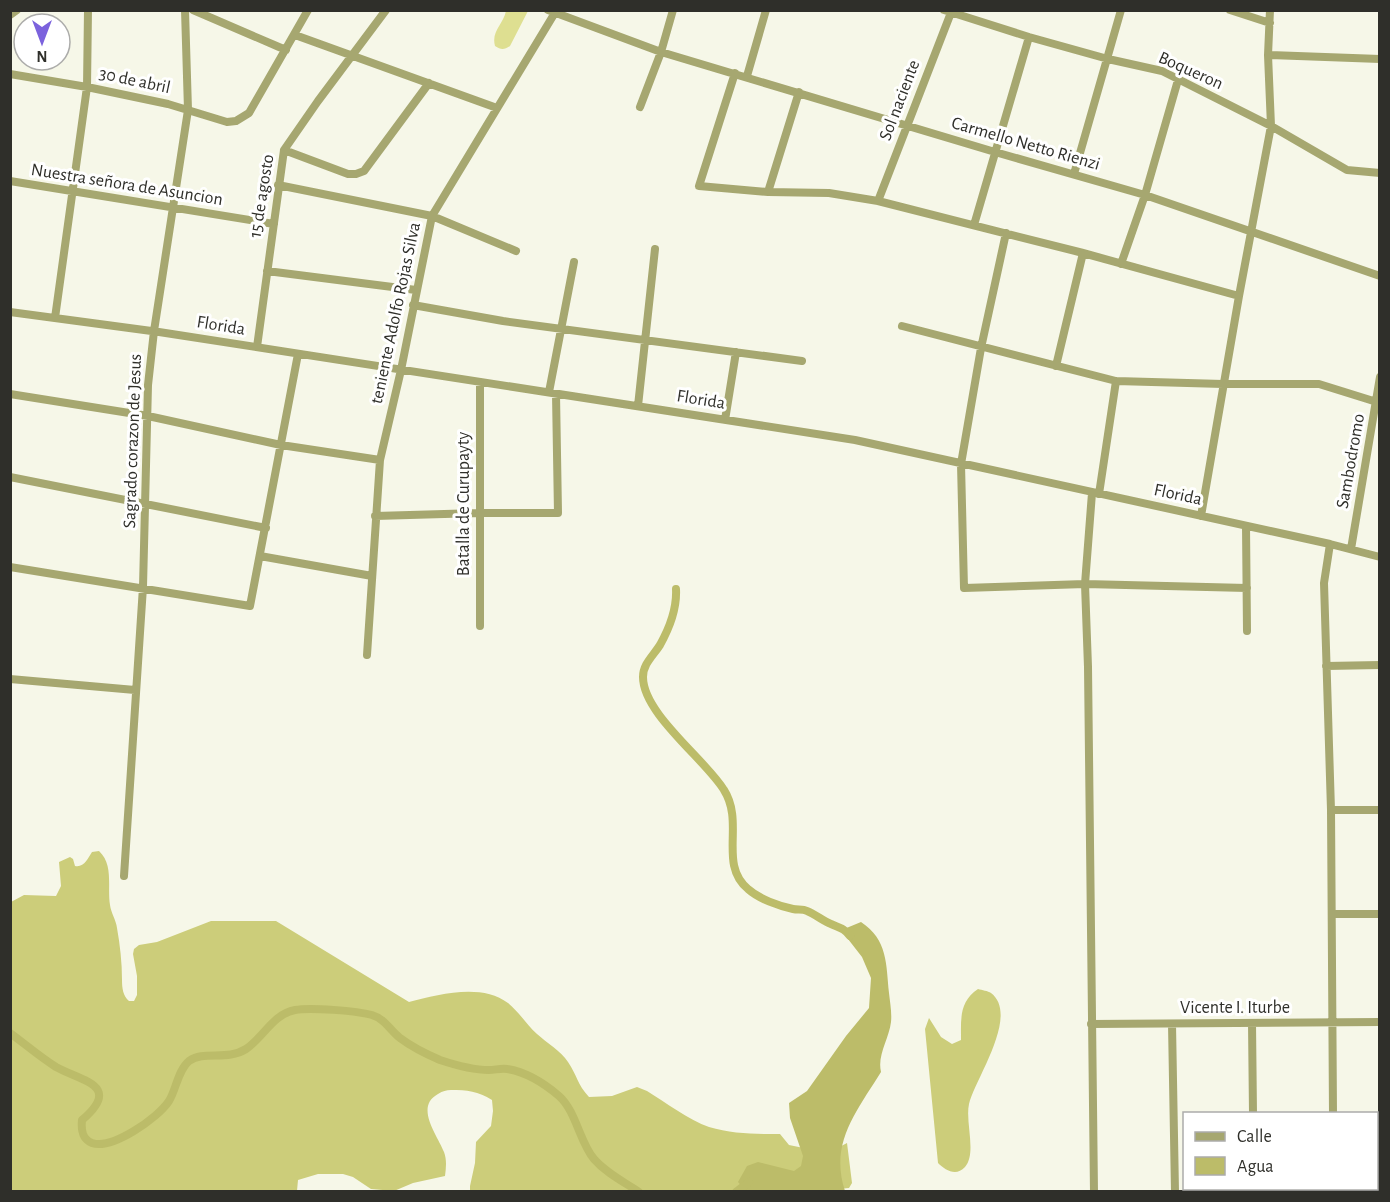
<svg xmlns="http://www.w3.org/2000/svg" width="1390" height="1202" viewBox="0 0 1390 1202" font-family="'Alegreya Sans',sans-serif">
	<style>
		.green { fill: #dedf91 }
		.forest { fill: #cccd7a }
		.water { fill: #bcbc69 }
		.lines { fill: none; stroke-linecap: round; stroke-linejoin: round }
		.canal { stroke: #bcbc69; stroke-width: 8 }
		.minor { stroke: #a6a770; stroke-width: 8 }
		.labels { text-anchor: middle; stroke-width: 6; stroke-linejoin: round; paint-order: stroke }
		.street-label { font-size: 18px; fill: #2f2f2a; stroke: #fff }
	</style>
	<rect width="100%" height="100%" fill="#f6f7e8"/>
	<path class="green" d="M506 11H528L510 46C504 50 501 50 495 46 491 31 503 25 506 11Z"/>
	<path class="forest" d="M99 851C114 865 107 887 110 905 111 913 116 920 117 928 120 945 122 962 122 980 122 988 123 996 129 1001H134L137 995V976L133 954 134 949 139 945 157 942 211 921H276L409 1002C439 994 482 983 508 1003 519 1012 527 1025 537 1034 547 1043 561 1051 568 1062 577 1075 577 1084 589 1097L612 1096 637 1087 647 1091C665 1102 689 1120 709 1127 732 1134 756 1134 780 1134L789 1145 828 1153 847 1143 852 1183 849 1188 807 1192 470 1191V1186L475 1163 476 1142 491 1126 493 1111 492 1100C478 1091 467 1090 451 1090 446 1090 443 1091 438 1094 414 1107 438 1136 444 1152 447 1160 446 1168 445 1176L413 1183 394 1191 371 1189 353 1177 343 1174H318L298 1180 297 1191 11 1192V902L24 895 56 896 61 886 59 862 70 857 73 859 75 866C84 868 88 858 92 852Z
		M978 989C982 990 988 991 991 993 1020 1015 975 1079 969 1104 965 1122 977 1153 965 1167 956 1177 945 1170 938 1163L925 1029 929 1018 941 1037 952 1044 961 1040C961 1019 959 1002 978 989Z"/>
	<path class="water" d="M861 922C888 940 886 964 889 993 890 1002 892 1013 891 1022 889 1039 877 1055 881 1072 857 1111 829 1143 845 1191L745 1190 738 1182 747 1166 758 1162 794 1171 801 1166 803 1156 790 1118 789 1103 807 1091 846 1036 869 1008 871 978 862 957 848 939 844 929Z"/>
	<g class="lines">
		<path class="canal" d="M676 589C677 608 669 629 660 645 653 656 643 664 643 677 643 714 706 760 724 790 745 823 718 864 748 889 759 899 779 906 793 909 798 910 803 909 807 911 815 914 823 921 831 924 840 928 844 928 850 936
			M10 1033C25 1044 40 1057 56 1067 81 1081 123 1085 82 1120 81 1130 82 1139 92 1143 112 1150 158 1118 169 1101 176 1090 178 1070 189 1061 204 1050 227 1061 246 1049 263 1038 273 1014 295 1010 310 1007 357 1011 372 1015 385 1019 390 1030 400 1038 412 1047 426 1054 440 1060 455 1065 472 1070 489 1070 495 1070 501 1068 507 1069 526 1072 545 1084 559 1096 576 1111 580 1143 594 1159 606 1173 624 1182 639 1192
			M736 1192 749 1182"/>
		<path class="minor" d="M193 10 286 50
			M548 10 661 52 995 152 1145 195 1380 276
			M944 10 1029 37 1108 59 1162 71 1271 126 1347 170 1380 173
			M1230 10 1270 23
			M10 15 17 10
			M295 35 497 108
			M1268 55 1380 59
			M735 73 699 186 768 192 829 193 878 201 1083 253 1239 296
			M10 74 87 87 168 104 227 122 236 121 249 113 308 10
			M747 76 766 10
			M640 107 661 52 673 10
			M284 150 348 174H356L364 171 429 83
			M1074 174 1121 10
			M10 181 274 224
			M278 185 432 216 516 251
			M768 192 799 92
			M878 201 952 10
			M974 225 1029 37
			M1006 233 981 348 961 464 964 588 1085 584 1247 588
			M1121 264 1145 195 1178 80
			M267 271 416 290
			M413 305 503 321 802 361
			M10 312 159 332 855 440 1330 544 1380 557
			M55 318 87 87 88 10
			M902 326 1116 381 1223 384H1319L1380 403
			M257 347 284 150 318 101 386 10
			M1056 366 1083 253
			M480 382V626
			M549 392 574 262
			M10 394 148 416 281 445 380 460
			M638 406 655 249
			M725 420 736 352
			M10 477 266 528
			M1092 493 1085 584 1088 667 1094 1192
			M1099 494 1116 381
			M375 516 479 513H558L556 394
			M1201 516 1239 296 1271 126 1268 55 1270 10
			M1246 526 1247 631
			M1330 544 1324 583 1331 810 1333 1114
			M1351 549 1380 377
			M260 556 372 576
			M10 567 250 606 298 354
			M367 655 380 460 401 370 432 216 556 11
			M1326 666 1380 665
			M10 679 135 690
			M1331 810H1380
			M124 876 143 587 148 385 154 331 188 110 185 10
			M1332 914H1380
			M1252 1023 1253 1114
			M1091 1024 1380 1022
			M1172 1024 1175 1192
			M1254 1188V1192
			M1334 1188V1192"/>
	</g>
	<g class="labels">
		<g class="street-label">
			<text transform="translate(1191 70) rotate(24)" y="6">Boqueron</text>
			<text transform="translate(135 80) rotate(12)" y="6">30 de abril</text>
			<text transform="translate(899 100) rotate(-69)" y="6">Sol naciente</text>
			<text transform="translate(1026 143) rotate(16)" y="6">Carmello Netto Rienzi</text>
			<text transform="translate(127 184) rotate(9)" y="6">Nuestra señora de Asuncion</text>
			<text transform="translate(261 196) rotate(-81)" y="6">15 de agosto</text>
			<text transform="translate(395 313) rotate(-78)" y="6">teniente Adolfo Rojas Silva</text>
			<text transform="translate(221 325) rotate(9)" y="6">Florida</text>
			<text transform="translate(701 399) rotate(9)" y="6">Florida</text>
			<text transform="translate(132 441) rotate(-88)" y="6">Sagrado corazon de Jesus</text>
			<text transform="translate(1350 461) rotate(-80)" y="6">Sambodromo</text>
			<text transform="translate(1178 494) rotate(12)" y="6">Florida</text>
			<text transform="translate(463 504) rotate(-90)" y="6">Batalla de Curupayty</text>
			<text x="1235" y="1013">Vicente I. Iturbe</text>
		</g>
	</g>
	<rect width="1390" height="1202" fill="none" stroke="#2f2f2a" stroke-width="24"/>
	<rect x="1183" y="1112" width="195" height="78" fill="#ffffff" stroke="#acacaa" stroke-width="1.5"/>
	<rect x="1195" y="1132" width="30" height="9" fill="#a6a770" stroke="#acacaa" stroke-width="1.5"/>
	<text x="1237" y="1142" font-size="18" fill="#2f2f2a">Calle</text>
	<rect x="1195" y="1157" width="30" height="18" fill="#bcbc69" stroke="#acacaa" stroke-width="1.5"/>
	<text x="1237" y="1172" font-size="18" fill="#2f2f2a">Agua</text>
	<g transform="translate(42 42) rotate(180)"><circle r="28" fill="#ffffff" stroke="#acacaa" stroke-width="1.5"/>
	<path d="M0-4.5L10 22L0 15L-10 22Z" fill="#7b62dd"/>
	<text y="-9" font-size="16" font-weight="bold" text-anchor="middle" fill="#2f2f2a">N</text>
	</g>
</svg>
